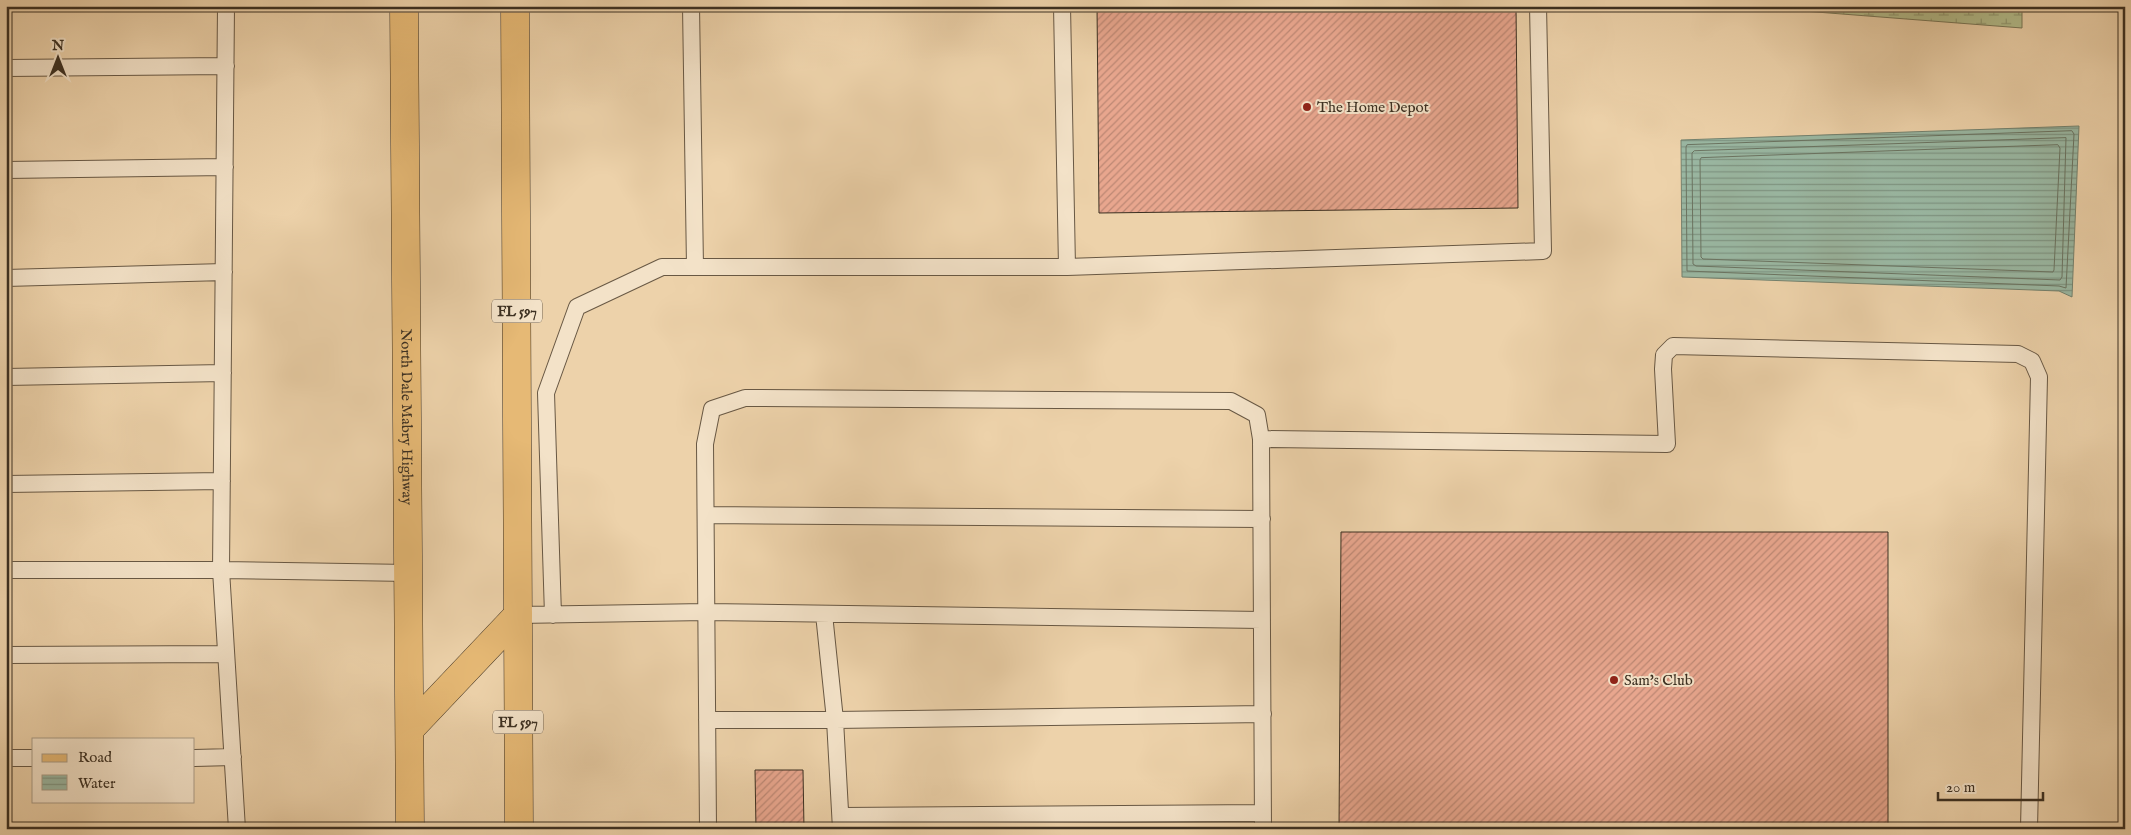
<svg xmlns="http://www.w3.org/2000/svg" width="2131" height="835" viewBox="0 0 2131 835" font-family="'IM FELL English',serif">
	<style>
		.wetland { fill: url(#wetland-marsh); stroke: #787657 }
		.water { fill: url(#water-rules); stroke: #74826f }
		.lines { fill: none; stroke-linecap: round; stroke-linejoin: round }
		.shore { stroke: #6b7462; stroke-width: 1 }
		.building { fill: url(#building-hatch); stroke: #3c3022 }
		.lane-casing { stroke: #685844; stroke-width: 18 }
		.primary-casing { stroke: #3c3022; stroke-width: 29 }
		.lane { stroke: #f3e2c8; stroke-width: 16 }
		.primary { stroke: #e6b975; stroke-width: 28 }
		.poi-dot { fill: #8f2418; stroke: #f3e2c8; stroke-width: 2 }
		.labels { text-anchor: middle; stroke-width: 4; stroke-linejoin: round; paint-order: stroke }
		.shield { fill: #f3e2c8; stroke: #736554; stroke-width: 1 }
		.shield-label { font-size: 14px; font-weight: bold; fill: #3c3022 }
		.poi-label { font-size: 15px; fill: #3c3022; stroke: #f3e2c8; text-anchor: start }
		.street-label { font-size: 15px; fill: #3c3022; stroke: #f3e2c8 }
	</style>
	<defs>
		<pattern id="wetland-marsh" width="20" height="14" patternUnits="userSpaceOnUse" patternTransform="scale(1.25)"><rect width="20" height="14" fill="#b3bd8c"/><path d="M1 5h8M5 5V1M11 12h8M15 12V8" fill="none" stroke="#939a72"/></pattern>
		<pattern id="water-rules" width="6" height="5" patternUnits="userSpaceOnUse" patternTransform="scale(1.25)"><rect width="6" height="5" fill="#9ab8a3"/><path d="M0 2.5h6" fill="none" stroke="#7f9684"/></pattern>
		<pattern id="building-hatch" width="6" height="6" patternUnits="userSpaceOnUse" patternTransform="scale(1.25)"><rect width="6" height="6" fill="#e8a68e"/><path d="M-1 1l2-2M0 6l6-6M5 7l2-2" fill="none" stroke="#bd8874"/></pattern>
	</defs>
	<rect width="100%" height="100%" fill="#edd2aa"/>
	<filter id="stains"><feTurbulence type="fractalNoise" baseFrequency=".004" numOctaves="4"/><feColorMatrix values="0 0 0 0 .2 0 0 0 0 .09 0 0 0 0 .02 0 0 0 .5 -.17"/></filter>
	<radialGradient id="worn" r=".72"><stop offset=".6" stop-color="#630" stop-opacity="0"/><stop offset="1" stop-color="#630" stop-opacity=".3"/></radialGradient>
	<path class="wetland" d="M1739 6H2022V28Z"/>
	<path class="water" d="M2079 126 2072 297 2059 291 1682 277 1681 140Z"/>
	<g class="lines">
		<path class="shore" d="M2072 131 2074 134 2066 288 2059 286 1687 271 1686 147 1687 145Z
			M2066 138 2062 277 2060 280 1696 266 1693 264 1692 153 1694 151Z
			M2058 145 2060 148 2054 270 2053 272 1703 259 1701 257 1700 160 1701 158Z"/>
	</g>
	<path class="building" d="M1097 6H1516L1518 208 1099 213Z
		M1341 532H1888V829H1339Z
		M755 770H803L804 829H756Z"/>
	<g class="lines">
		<defs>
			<path id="lane" d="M226 6 221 570 409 573
				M691 6 695 267
				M6 68 226 66
				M6 170 225 167
				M1067 267 1543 251 1538 6
				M6 278 224 272
				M6 377 223 373
				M1261 439 1667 444 1663 369 1664 355 1673 346 2018 354 2032 361 2039 377 2029 829
				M6 484 222 481
				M706 515 1262 519
				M6 570H221L237 829
				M824 614 835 720 841 829
				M518 615 706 612 1262 620
				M553 615 546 393 577 307 662 267H1067L1062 6
				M6 655 226 654
				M707 720H835L1263 714
				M6 758H34
				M194 758 233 757
				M841 816 1263 813
				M708 829 705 444 712 409 745 398 1231 401 1257 415 1261 439 1263 829"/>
			<g id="primary">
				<path id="s1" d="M404 6 410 829"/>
				<path d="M515 6 519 829"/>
				<path d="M410 729 518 615"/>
			</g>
		</defs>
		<use href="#lane" class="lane-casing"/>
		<use href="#primary" class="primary-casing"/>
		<use href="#lane" class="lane"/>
		<use href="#primary" class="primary"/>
	</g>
	<g class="poi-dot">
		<circle cx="1307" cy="107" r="5"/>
		<circle cx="1614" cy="680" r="5"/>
	</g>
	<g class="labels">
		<g class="shield">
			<rect x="492" y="299.5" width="50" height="23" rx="4"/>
			<rect x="493" y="710.5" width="50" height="23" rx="4"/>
		</g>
		<g class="shield-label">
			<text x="517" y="316">FL 597</text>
			<text x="518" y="727">FL 597</text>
		</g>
		<g class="poi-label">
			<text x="1317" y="112">The Home Depot</text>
			<text x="1624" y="685">Sam's Club</text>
		</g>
		<g class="street-label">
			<text dy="5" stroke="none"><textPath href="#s1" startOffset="411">North Dale Mabry Highway</textPath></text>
		</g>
	</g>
	<rect width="2131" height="835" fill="none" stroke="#edd2aa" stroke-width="25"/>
	<rect x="8" y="8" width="2116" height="820" fill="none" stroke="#3c3022" stroke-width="2.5"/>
	<rect x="12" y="12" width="2106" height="810" fill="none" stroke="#3c3022"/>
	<rect x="32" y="738" width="162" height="65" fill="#f3e2c8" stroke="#aa9b86"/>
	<rect x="42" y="754" width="25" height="8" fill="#e6b975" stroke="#aa9b86"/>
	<text x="78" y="762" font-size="15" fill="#3c3022">Road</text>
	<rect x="42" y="775" width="25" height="15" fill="url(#water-rules)" stroke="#aa9b86"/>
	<text x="78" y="788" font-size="15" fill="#3c3022">Water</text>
	<g transform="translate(58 58)" stroke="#f3e2c8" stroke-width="4" paint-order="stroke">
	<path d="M0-4L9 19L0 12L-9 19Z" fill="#3c3022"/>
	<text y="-8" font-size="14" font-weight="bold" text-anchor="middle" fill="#3c3022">N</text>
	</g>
	<path d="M1938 792v8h105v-8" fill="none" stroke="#3c3022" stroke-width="2.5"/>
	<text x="1946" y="792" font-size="15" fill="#3c3022" stroke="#f3e2c8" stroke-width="4" paint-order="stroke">20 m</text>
	<rect width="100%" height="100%" filter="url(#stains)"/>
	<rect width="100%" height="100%" fill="url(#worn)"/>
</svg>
